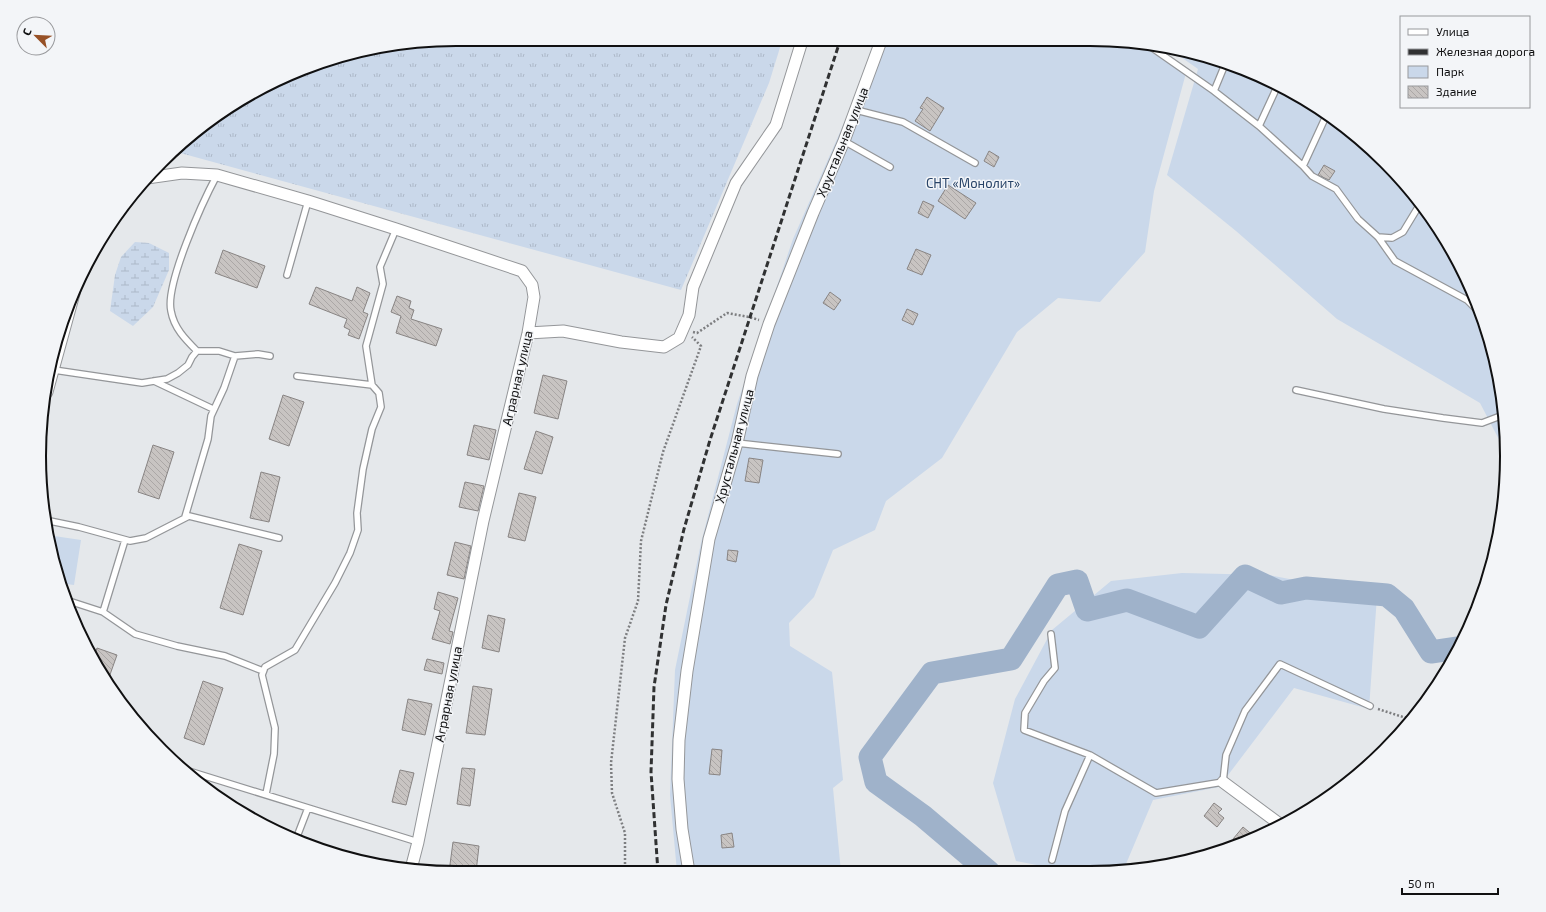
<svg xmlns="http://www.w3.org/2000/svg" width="1546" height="912" viewBox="0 0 1546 912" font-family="'Exo 2',sans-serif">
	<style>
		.grass { fill: url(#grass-tufts) }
		.wetland { fill: url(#wetland-marsh) }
		.green { fill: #cad8ea }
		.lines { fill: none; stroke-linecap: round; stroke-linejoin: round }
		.river { stroke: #9fb2ca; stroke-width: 23 }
		.building { fill: url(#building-back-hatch); stroke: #888483 }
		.lane-casing { stroke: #949699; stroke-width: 8 }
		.street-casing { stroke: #949699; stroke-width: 13 }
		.path { stroke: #7d7e80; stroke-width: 2.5; stroke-dasharray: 2 2; stroke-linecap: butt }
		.lane { stroke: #fff; stroke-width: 5.5 }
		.street { stroke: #fff; stroke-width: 11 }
		.rail { stroke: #303132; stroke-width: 3; stroke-dasharray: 6 3; stroke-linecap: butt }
		.labels { text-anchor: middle; stroke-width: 3; stroke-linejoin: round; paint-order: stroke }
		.street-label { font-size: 13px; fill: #101011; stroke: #f3f5f8 }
		.park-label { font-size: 13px; fill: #284468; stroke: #f3f5f8 }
		.rim { fill: none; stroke: #101011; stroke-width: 2 }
	</style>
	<defs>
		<pattern id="grass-tufts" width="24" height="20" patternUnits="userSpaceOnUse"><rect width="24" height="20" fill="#cad8ea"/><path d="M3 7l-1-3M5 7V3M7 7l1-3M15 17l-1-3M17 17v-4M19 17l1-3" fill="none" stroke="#acb8c8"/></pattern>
		<pattern id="wetland-marsh" width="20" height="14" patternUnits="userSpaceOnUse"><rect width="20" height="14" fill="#cad8ea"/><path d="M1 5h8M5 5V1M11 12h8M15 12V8" fill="none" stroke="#acb8c8"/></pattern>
		<pattern id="building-back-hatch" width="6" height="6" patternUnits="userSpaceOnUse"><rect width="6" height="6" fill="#c8c4c2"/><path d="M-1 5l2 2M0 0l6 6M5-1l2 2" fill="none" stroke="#aba7a6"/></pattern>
	</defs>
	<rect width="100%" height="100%" fill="#e5e8eb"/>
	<path class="grass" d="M782 41 769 83 681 290 173 151 202 125 271 82 322 61 401 43Z"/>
	<path class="wetland" d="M135 242 149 243 169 253V270L153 307 133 326 110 311 115 275 121 257Z"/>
	<path class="green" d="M1117 40 1145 45 1186 73 1154 191 1145 252 1100 302 1058 298 1017 332 942 458 886 501 875 530 833 550 814 597 789 623 790 646 832 672 843 780 833 788 841 872H677L670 795 675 670 701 543 737 404 793 239 848 114 876 41Z
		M1171 50 1224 61 1321 109 1385 161 1437 224 1475 296 1499 374 1507 455 1480 403 1337 319 1236 231 1167 175 1198 69Z
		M54 536 81 540 74 585 59 583 51 554Z
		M1182 573 1269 575 1377 596 1369 709 1294 688 1219 787 1153 800 1123 871 1058 872 1047 867 1016 861 993 783 1015 699 1052 630 1111 581Z"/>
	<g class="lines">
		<path class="river" d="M989 872 923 816 876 782 870 757 932 673 1011 659 1058 585 1077 581 1087 610 1127 600 1199 627 1245 576 1281 593 1306 588 1387 595 1404 609 1431 652 1458 648"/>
	</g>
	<path class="building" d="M927 97 944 108 930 131 915 121 923 109 920 108Z
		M989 151 999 157 994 167 984 161Z
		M1324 165 1335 171 1329 180 1318 175Z
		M948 185 976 203 965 219 938 201Z
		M923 201 934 206 928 218 918 213Z
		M916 249 931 255 922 275 907 269Z
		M223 250 265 266 257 288 215 273Z
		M316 287 352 301 357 287 370 293 363 312 368 314 359 339 348 335 350 330 344 327 347 319 309 304Z
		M830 292 841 300 834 310 823 303Z
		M397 296 411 301 409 308 414 310 411 319 442 329 436 346 396 333 401 316 391 312Z
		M907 309 918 314 913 325 902 320Z
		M543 375 567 381 558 419 534 413Z
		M283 395 304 402 289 446 269 439Z
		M474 425 496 430 489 460 467 455Z
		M536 431 553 437 542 474 524 469Z
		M153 445 174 452 159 499 138 492Z
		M749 458 763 460 759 483 745 481Z
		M261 472 280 477 269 522 250 518Z
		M465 482 484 486 478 511 459 507Z
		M519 493 536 497 525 541 508 537Z
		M455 542 471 546 464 579 447 575Z
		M239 544 262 551 243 615 220 608Z
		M728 550 738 551 736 562 727 560Z
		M438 592 458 598 449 631 453 632 450 644 432 639 440 611 434 609Z
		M488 615 505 619 499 652 482 648Z
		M97 648 117 655 107 683 93 660Z
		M427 659 444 663 442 674 424 670Z
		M203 681 223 688 204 745 184 738Z
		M473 686 492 689 485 735 466 733Z
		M408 699 432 704 425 735 402 730Z
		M712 749 722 750 720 775 709 774Z
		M462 768 475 769 470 806 457 804Z
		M400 770 414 773 406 805 392 802Z
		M1214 803 1222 809 1218 813 1224 818 1217 827 1204 816Z
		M1243 827 1255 837 1240 844 1233 839Z
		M732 833 734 847 722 848 721 835Z
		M453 842 479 846 476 872H449Z"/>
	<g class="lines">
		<defs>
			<path id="lane" d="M1151 47 1214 91 1259 126 1303 166 1327 114
				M1214 91 1226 62
				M856 110 903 122 975 163
				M1259 126 1277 87
				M844 141 890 167
				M1303 166 1312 176 1336 189 1358 219 1378 237 1395 261 1467 300 1480 313
				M1378 237 1392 238 1403 232 1420 204
				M287 275 308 201
				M197 351C185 339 174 328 171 311 165 284 203 201 217 175
				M54 370 142 383 154 381 167 379 178 373 188 365 192 357 197 351H219L235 356 258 354 270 356
				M154 381 213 409
				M372 385 366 346 383 284 380 267 396 229
				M1296 390 1384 409 1443 418 1482 423 1503 415
				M737 443 838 454
				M185 517 208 439 211 416 224 388 235 356
				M45 520 79 527 130 541 146 538 189 516 279 538
				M66 600 103 612 135 634 177 646 225 656 263 671
				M103 612 125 540
				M1051 634 1055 668 1044 681 1025 713 1024 730 1090 755
				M179 768 418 842
				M266 794 274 754 275 728 262 675 265 667 295 650 335 583 350 553 358 530 357 513 363 469 372 429 381 407 379 393 372 385 297 376
				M295 837 298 834 308 808
				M1052 860 1065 811 1090 755 1156 793 1223 782 1226 755 1245 711 1280 664 1370 706"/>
			<path id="street" d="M147 178 182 173 217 175 308 201 396 229 522 271 532 285 534 297 528 333 483 521 418 842 411 869
				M528 333 563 331 621 342 664 347 679 338 689 315 693 287 736 183 776 125 802 41
				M47 392 75 290
				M1223 782 1281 825
				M689 872 682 829 678 779 679 740 687 671 709 539 737 443 752 376 769 324 813 213 844 141 881 41"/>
		</defs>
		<use href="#lane" class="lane-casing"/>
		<use href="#street" class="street-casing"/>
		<path class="path" d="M693 332 697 333 727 313 749 317 759 320
			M1378 709 1403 717 1412 718
			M625 872V833L612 793 611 763 625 638 638 601 641 541 663 452 701 346 692 337"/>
		<use href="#lane" class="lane"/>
		<use href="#street" class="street"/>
		<path class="rail" d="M658 872 651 772 654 687 666 605 684 529 710 440 840 41"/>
	</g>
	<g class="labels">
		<g class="street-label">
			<text transform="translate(842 142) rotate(-68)" y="5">Хрустальная улица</text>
			<text transform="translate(517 378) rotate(-77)" y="5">Аграрная улица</text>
			<text transform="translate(734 446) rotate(-75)" y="5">Хрустальная улица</text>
			<text transform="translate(448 694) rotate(-79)" y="5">Аграрная улица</text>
		</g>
		<g class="park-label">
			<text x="973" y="188">СНТ «Монолит»</text>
		</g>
	</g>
	<path d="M0 0H1546V912H0ZM456 46H1090A410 410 0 0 1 1500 456V456A410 410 0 0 1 1090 866H456A410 410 0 0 1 46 456V456A410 410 0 0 1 456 46Z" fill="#f3f5f8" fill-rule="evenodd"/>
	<path class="rim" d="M456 46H1090A410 410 0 0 1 1500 456V456A410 410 0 0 1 1090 866H456A410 410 0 0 1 46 456V456A410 410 0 0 1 456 46Z"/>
	<rect x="1400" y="16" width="130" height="92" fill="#f3f5f8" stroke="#98999c"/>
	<rect x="1408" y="29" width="20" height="6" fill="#ffffff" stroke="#98999c"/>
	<text x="1436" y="36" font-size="12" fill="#101011">Улица</text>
	<rect x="1408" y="49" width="20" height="6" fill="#303132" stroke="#98999c"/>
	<text x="1436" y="56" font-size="12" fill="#101011">Железная дорога</text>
	<rect x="1408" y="66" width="20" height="12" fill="#cad8ea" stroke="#98999c"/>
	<text x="1436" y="76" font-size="12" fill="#101011">Парк</text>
	<rect x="1408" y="86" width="20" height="12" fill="url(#building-back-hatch)" stroke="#98999c"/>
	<text x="1436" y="96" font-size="12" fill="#101011">Здание</text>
	<g transform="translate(36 36) rotate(294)"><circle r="19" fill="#f3f5f8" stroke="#98999c"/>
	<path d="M0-3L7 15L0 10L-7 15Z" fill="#975127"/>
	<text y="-6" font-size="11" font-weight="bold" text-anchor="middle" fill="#101011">С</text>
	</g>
	<path d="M1402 888v6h96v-6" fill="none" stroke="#101011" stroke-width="2"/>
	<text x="1408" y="888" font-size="12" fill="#101011" stroke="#f3f5f8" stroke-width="3" paint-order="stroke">50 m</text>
</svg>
